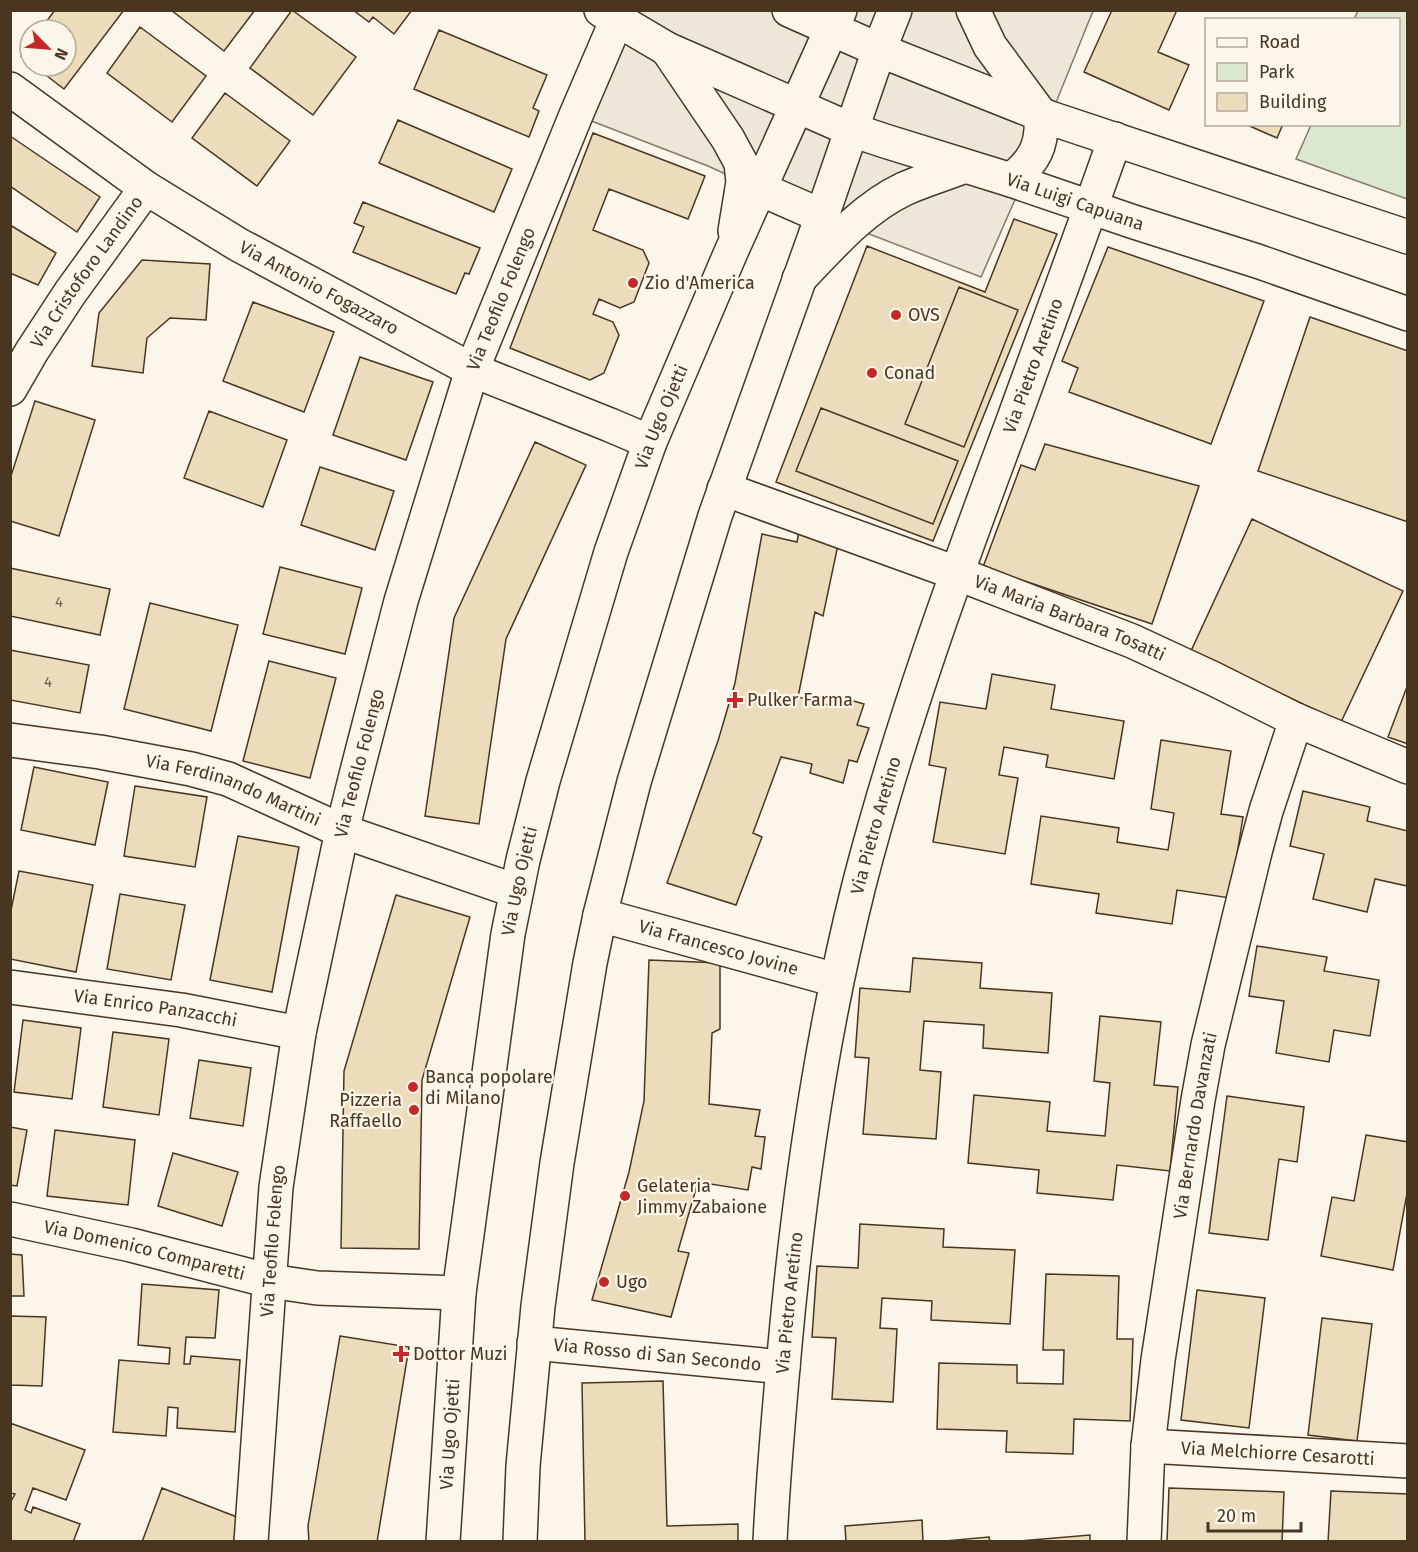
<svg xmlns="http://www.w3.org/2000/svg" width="1418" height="1552" viewBox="0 0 1418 1552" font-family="'Fira Sans',sans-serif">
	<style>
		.green { fill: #dce7d0; stroke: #887966; stroke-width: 1.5 }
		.parking { fill: #ede7d9; stroke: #887966; stroke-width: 1.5 }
		.building { fill: #ecdcbc; stroke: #4a3520; stroke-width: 1.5 }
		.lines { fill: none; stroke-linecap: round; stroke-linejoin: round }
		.minor-casing { stroke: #4a3520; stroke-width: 36 }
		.major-casing { stroke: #4a3520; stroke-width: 36 }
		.minor { stroke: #fbf6e9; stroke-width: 33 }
		.major { stroke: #fbf6e9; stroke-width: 33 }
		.poi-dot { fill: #c62828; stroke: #fbf6e9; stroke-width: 2 }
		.labels { text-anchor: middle; stroke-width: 4.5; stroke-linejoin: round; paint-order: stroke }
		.number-label { font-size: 15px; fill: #725f47 }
		.street-label { font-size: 18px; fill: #4a3520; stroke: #fbf6e9 }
		.poi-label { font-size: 18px; fill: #4a3520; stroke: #fbf6e9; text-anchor: start }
	</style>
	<rect width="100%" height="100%" fill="#fbf6e9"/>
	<path class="green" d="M1358 11H1407V199L1296 159 1311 125 1398 124V20L1354 19Z"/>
	<path class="parking" d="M621 11H1093L1036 152 981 277 851 227 743 182 708 166 576 115Z"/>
	<path class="building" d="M55 10H124L64 89 34 66H66V30H40Z
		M171 10H255L224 51Z
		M292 10 356 57 313 115 250 68Z
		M353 10H412L394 34 373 17 369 22Z
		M1112 10H1177L1158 52 1189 65 1169 110 1084 72Z
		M140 27 206 76 172 122 107 73Z
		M439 30 547 75 533 108 539 111 529 137 414 89Z
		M30 43V63L21 56Z
		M225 93 290 141 257 186 192 138Z
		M398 120 512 169 494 212 379 163Z
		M1245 124H1283L1277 138Z
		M593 133 705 176 688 219 609 189 593 230 643 250 649 263 634 302 620 308 599 299 593 314 613 322 619 335 604 373 590 380 510 348Z
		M10 136 100 197 77 232 10 186Z
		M363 202 480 248 469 274 465 273 456 294 353 252 364 227 354 223Z
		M1014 219 1057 234 933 541 776 482 867 246 985 292Z
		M10 225 56 253 38 285 10 273Z
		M1108 247 1264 301 1211 444 1069 392 1078 368 1062 361Z
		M142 260 210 264 206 320 170 318 147 338 143 373 92 366 99 313Z
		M959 287 1018 310 964 447 905 424Z
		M253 302 334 332 304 412 223 381Z
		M1310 317 1408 351V522L1258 471Z
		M360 357 433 382 406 460 333 435Z
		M35 401 95 420 59 536 10 521V479Z
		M821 408 958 461 933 524 796 471Z
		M209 411 287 440 263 507 184 478Z
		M535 442 586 465 506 639 479 824 425 816 454 618Z
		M1045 444 1199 486 1152 624 983 567 1021 465 1035 470Z
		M320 467 394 491 375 550 301 525Z
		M1252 519 1403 591 1341 722 1191 651Z
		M799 531 839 540 823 616 815 612 798 697 833 706 836 696 864 704 857 725 869 728 857 762 849 760 843 783 810 773 812 764 781 757 753 833 762 837 736 905 667 883 718 741 735 683 762 534 797 542Z
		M280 567 362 588 345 654 263 634Z
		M10 568 110 589 100 635 10 616Z
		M150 603 238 625 211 731 124 709Z
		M10 650 89 665 80 713 10 700Z
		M269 661 336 678 310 778 243 761Z
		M992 674 1055 685 1051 709 1124 721 1114 779 1046 767 1048 755 1004 747 999 775 1018 778 1005 854 933 842 946 768 929 765 940 702 986 709Z
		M1408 684V744L1388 737Z
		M1161 740 1231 751 1221 814 1243 817 1230 898 1177 890 1172 924 1096 913 1099 894 1031 884 1041 816 1119 828 1117 842 1168 850 1174 813 1151 809Z
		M34 767 108 782 95 845 21 830Z
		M135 786 207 797 195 867 124 856Z
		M1303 791 1370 807 1367 821 1408 831 1407 886 1375 879 1367 912 1313 899 1324 854 1290 846Z
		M238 836 299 847 272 992 210 980Z
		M19 871 93 885 76 972 10 959V915Z
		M120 894 185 905 171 980 107 969Z
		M396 895 470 917 422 1080 419 1249 341 1248 344 1071Z
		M1257 946 1327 957 1324 971 1379 980 1370 1036 1334 1030 1329 1062 1276 1053 1284 1001 1249 996Z
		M913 958 982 963 980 988 1052 993 1048 1053 983 1048 984 1025 924 1021 920 1070 941 1072 936 1139 863 1134 869 1058 855 1057 860 988 910 992Z
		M649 960 720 963V1029L712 1033 709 1104 760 1110 755 1136 765 1137 761 1169 752 1167 748 1190 698 1182 678 1251 689 1253 671 1317 592 1300 629 1172 644 1101Z
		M1100 1016 1161 1022 1154 1085 1178 1087 1170 1171 1117 1165 1113 1200 1037 1193 1039 1170 968 1163 974 1095 1050 1102 1047 1131 1105 1136 1110 1083 1094 1081Z
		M23 1020 81 1028 72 1099 14 1092Z
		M113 1032 169 1039 159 1115 103 1107Z
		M199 1060 251 1068 243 1126 190 1118Z
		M1227 1096 1304 1107 1297 1162 1279 1159 1268 1240 1209 1233Z
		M10 1127 27 1130 17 1186 10 1185Z
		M55 1130 135 1140 128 1205 47 1196Z
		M1366 1135 1408 1142V1188L1393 1270 1321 1256 1332 1197 1354 1201Z
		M173 1153 238 1172 222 1226 158 1206Z
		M860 1224 944 1229 943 1247 1015 1250 1010 1324 931 1320 932 1301 882 1298 880 1328 897 1329 893 1402 832 1399 836 1338 812 1337 817 1266 858 1268Z
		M10 1254 22 1255 24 1296H10Z
		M1046 1274 1119 1276 1117 1339H1133L1130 1421 1074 1419 1073 1454 1006 1452 1007 1431 937 1429 939 1363 1017 1365V1383L1063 1384 1064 1350H1043Z
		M142 1284 219 1290 215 1338 186 1337 184 1364H190L191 1356 240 1360 235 1432 177 1428 178 1408 168 1407 166 1436 113 1432 119 1360 169 1364 170 1348 138 1345Z
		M1197 1290 1265 1298 1249 1428 1181 1420Z
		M10 1316 46 1317 42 1386 10 1385Z
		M1322 1318 1372 1324 1357 1441 1308 1435Z
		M340 1336 409 1347 377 1542H309L308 1526Z
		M663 1381 667 1526 738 1524V1542H585L582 1383Z
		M10 1423 85 1450 66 1500 33 1488 25 1510 31 1513 33 1507 80 1524 73 1542H10V1503L15 1494 10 1493Z
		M162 1488 242 1519 233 1542H142Z
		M1169 1488 1284 1492 1282 1542H1167Z
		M1331 1491 1408 1494V1542H1328Z
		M922 1520 923 1542H846L845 1526Z
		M1090 1535V1542H1020V1541Z
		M989 1537 990 1542H934Z"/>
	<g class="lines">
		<defs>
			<g id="minor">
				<path id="s1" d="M601 10 667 49 852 130 885 141 1011 180 1134 222 1257 261 1408 314"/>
				<path d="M789 10 879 50 1050 118 1408 237"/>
				<path d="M973 10 990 46 1041 115"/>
				<path d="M667 49 728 139 741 163 743 182 735 231"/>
				<path id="s2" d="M10 89 146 188 239 245 472 370 610 425 650 442"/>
				<path d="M1011 180C1035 161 1043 145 1041 115"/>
				<path d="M760 189 822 216"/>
				<path d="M799 279C831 246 862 209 904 189 924 180 945 174 965 166"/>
				<path id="s3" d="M10 389 32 351 70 293 146 188"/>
				<path id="s4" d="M724 489 956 573 1132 641 1214 679 1296 720 1408 767"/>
				<path id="s5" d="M10 740 100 752 191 769 228 779 342 831 516 891"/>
				<path id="s6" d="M600 915 836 980"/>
				<path id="s7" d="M10 987 181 1010 299 1033"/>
				<path id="s8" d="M10 1219 131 1245 270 1281 317 1288 459 1293"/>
				<path id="s9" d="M534 1343 783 1367"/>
				<path id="s10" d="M1148 1446 1408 1461"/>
				<path id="s11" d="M251 1542 276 1187 299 1033 342 831 356 775 401 601 472 370 576 115 621 10"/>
				<path id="s12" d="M770 1542C773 1476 779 1411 785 1345 799 1190 821 1036 859 885 900 726 956 573 1013 421 1047 327 1082 233 1115 139"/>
				<path id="s13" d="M1144 1542 1148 1446 1158 1360 1198 1100 1208 1045 1255 852 1266 811 1296 720"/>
			</g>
			<g id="major">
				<path id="s14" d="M443 1542 459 1293 508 934 523 860 543 781 611 552 650 442 731 252 840 10"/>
				<path d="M520 1542 523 1466 538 1306 557 1163 590 963 600 915 634 782 715 516 822 216 879 50 895 10"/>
			</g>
		</defs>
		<use href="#minor" class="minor-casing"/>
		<use href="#major" class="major-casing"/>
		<use href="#minor" class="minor"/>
		<use href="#major" class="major"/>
	</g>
	<g class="poi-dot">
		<circle cx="633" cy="283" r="6"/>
		<circle cx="896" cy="315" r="6"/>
		<circle cx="872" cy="373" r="6"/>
		<path d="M732 691h6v6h6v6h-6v6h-6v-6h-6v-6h6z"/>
		<circle cx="413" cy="1087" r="6"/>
		<circle cx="414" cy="1110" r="6"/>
		<circle cx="625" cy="1196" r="6"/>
		<circle cx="604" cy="1282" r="6"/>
		<path d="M398 1345h6v6h6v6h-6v6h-6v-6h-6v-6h6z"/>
	</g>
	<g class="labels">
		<g class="number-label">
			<text x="59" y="607">4</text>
			<text x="48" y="687">4</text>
		</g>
		<g class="street-label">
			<text dy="6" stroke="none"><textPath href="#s1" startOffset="513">Via Luigi Capuana</textPath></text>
			<text dy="6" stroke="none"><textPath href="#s3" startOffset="140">Via Cristoforo Landino</textPath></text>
			<text dy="6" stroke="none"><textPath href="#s2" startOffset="368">Via Antonio Fogazzaro</textPath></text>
			<text dy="6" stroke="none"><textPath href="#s11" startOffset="1274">Via Teofilo Folengo</textPath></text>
			<text dy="6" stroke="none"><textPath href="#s12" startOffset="1212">Via Pietro Aretino</textPath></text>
			<text dy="6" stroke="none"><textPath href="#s14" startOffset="1152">Via Ugo Ojetti</textPath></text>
			<text dy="6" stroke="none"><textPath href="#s4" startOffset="369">Via Maria Barbara Tosatti</textPath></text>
			<text dy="6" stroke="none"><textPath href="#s11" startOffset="788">Via Teofilo Folengo</textPath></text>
			<text dy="6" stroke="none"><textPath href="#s5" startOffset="230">Via Ferdinando Martini</textPath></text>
			<text dy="6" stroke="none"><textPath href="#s12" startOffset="726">Via Pietro Aretino</textPath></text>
			<text dy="6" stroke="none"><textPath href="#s14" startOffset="666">Via Ugo Ojetti</textPath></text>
			<text dy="6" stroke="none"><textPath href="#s6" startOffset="123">Via Francesco Jovine</textPath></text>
			<text dy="6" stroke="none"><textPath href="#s7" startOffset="147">Via Enrico Panzacchi</textPath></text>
			<text dy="6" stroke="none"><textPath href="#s13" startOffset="420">Via Bernardo Davanzati</textPath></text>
			<text dy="6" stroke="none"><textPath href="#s11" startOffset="302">Via Teofilo Folengo</textPath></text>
			<text dy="6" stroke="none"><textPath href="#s8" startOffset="138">Via Domenico Comparetti</textPath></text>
			<text dy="6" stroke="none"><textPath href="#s12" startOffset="240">Via Pietro Aretino</textPath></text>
			<text dy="6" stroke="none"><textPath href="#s9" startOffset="124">Via Rosso di San Secondo</textPath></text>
			<text dy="6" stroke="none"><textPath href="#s14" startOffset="108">Via Ugo Ojetti</textPath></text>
			<text dy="6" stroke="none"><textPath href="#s10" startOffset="130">Via Melchiorre Cesarotti</textPath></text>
		</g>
		<g class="poi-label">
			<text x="645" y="289">Zio d'America</text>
			<text x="908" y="321">OVS</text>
			<text x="884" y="379">Conad</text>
			<text x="747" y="706">Pulker Farma</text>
			<text x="425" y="1083">Banca popolare<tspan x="425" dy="21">di Milano</tspan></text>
			<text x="402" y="1106" text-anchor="end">Pizzeria<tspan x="402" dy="21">Raffaello</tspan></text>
			<text x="637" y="1192">Gelateria<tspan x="637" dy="21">Jimmy Zabaione</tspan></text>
			<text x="616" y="1288">Ugo</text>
			<text x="413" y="1360">Dottor Muzi</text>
		</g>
	</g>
	<rect width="1418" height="1552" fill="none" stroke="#4a3520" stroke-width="24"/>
	<rect x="1205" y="18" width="195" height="108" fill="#fbf6e9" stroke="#b4a999" stroke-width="1.5"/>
	<rect x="1217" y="38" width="30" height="9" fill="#fbf6e9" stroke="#b4a999" stroke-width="1.5"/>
	<text x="1259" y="48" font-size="18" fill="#4a3520">Road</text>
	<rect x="1217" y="63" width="30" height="18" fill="#dce7d0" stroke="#b4a999" stroke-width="1.5"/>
	<text x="1259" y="78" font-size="18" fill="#4a3520">Park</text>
	<rect x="1217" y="93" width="30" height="18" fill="#ecdcbc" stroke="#b4a999" stroke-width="1.5"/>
	<text x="1259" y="108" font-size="18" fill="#4a3520">Building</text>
	<g transform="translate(48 48) rotate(115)"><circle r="28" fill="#fbf6e9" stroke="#b4a999" stroke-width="1.5"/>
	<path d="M0-4.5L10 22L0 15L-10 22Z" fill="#c62828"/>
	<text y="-9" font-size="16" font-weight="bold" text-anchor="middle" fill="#4a3520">N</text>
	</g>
	<path d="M1208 1522v9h93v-9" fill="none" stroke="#4a3520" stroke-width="3"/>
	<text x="1217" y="1522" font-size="18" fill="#4a3520" stroke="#fbf6e9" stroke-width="4.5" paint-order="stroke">20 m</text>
</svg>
